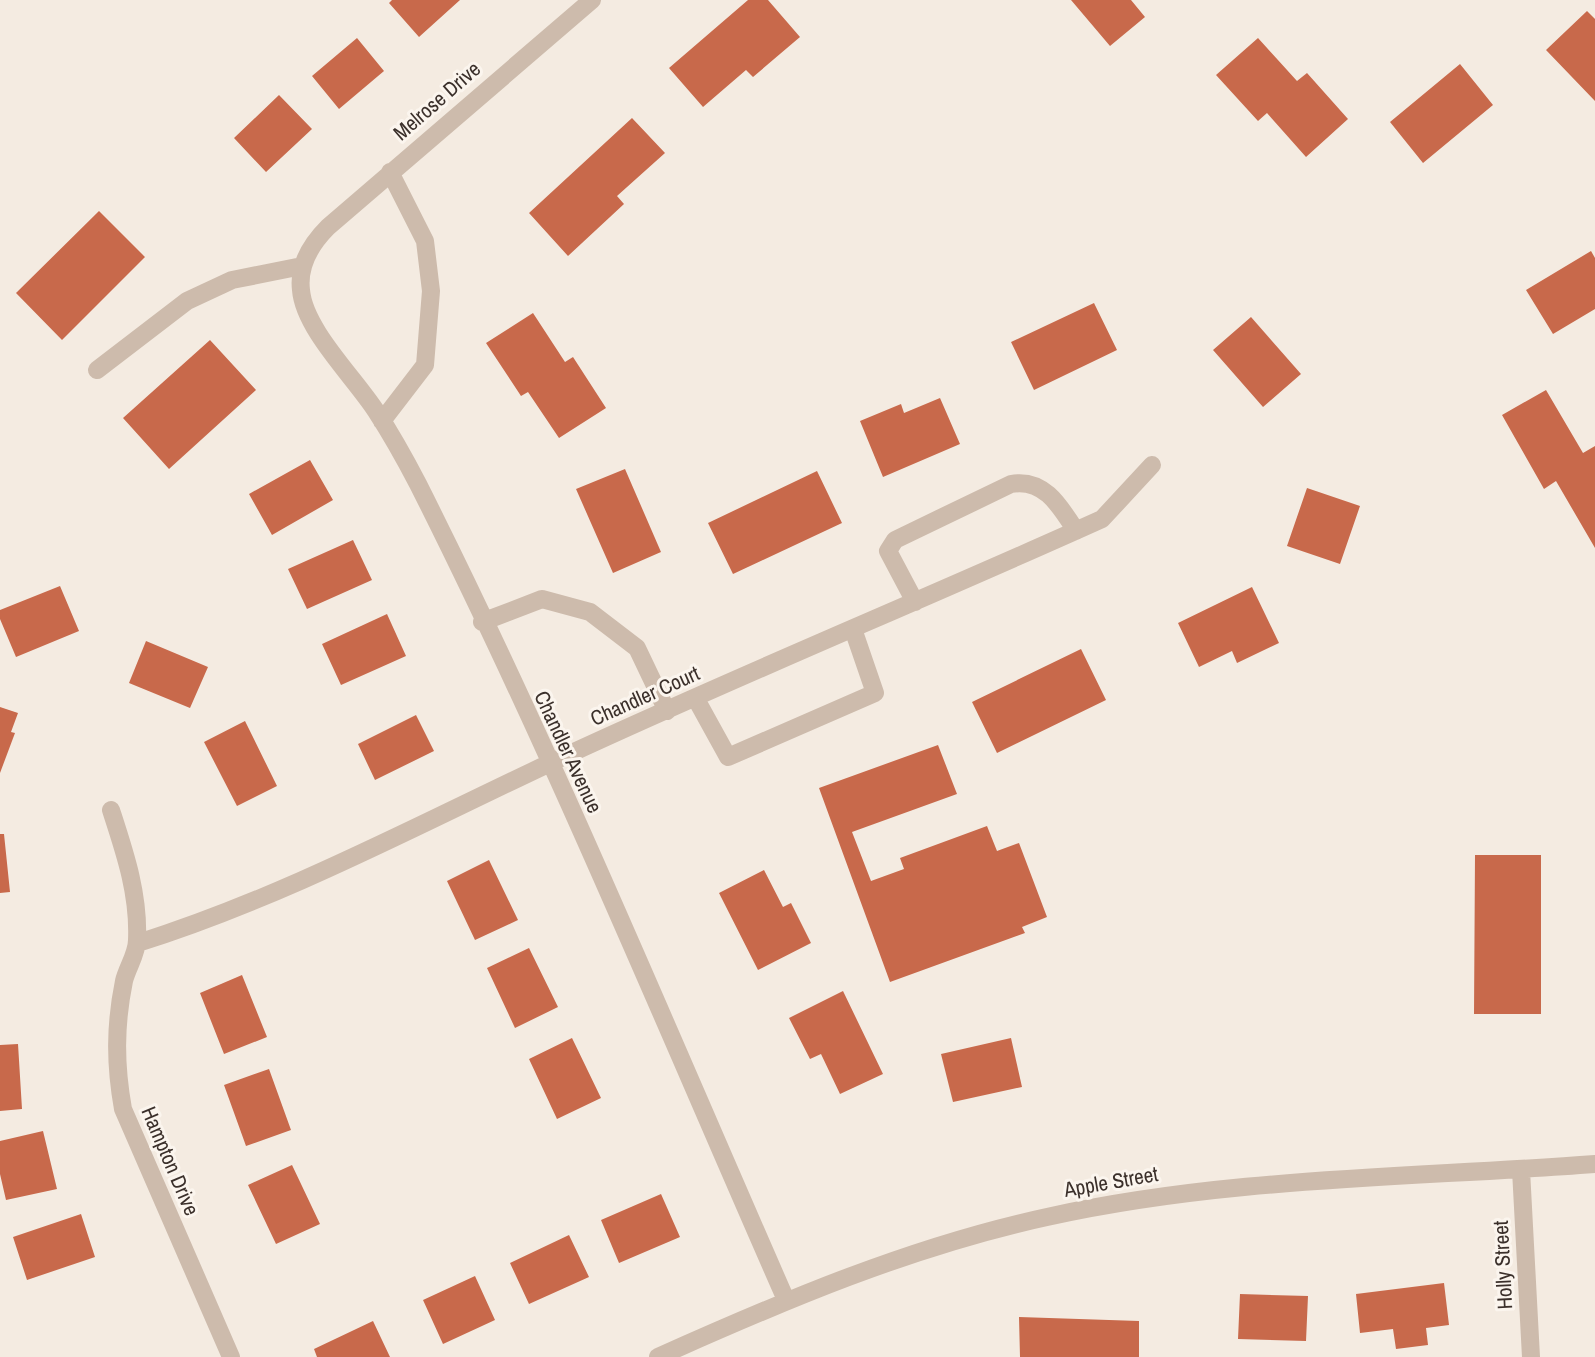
<svg xmlns="http://www.w3.org/2000/svg" width="1595" height="1357" viewBox="0 0 1595 1357" font-family="'Archivo Narrow',sans-serif">
	<style>
		.building { fill: #c8694b }
		.lines { fill: none; stroke-linecap: round; stroke-linejoin: round }
		.minor { stroke: #cdbbac; stroke-width: 18 }
		.labels { text-anchor: middle; stroke-width: 6; stroke-linejoin: round; paint-order: stroke }
		.street-label { font-size: 21px; fill: #3b302b; stroke: #fbf5ee }
	</style>
	<rect width="100%" height="100%" fill="#f4ebe1"/>
	<path class="building" d="M392 0H460L419 37 389 3Z
		M748 0H768L800 37 753 77 746 70 703 107 669 68Z
		M1071 0H1131L1145 17 1110 46Z
		M1587 11 1595 19V101L1546 50Z
		M357 38 384 71 339 109 312 76Z
		M1258 38 1297 81 1307 73 1348 119 1306 157 1267 113 1258 121 1216 75Z
		M1460 64 1493 105 1423 163 1390 122Z
		M279 95 312 129 266 172 234 138Z
		M632 118 665 153 617 196 624 204 568 256 529 213Z
		M99 211 145 257 62 340 16 293Z
		M1591 251 1595 258V309L1553 334 1526 290Z
		M1094 303 1117 350 1034 390 1011 342Z
		M533 313 565 362 573 357 606 408 559 438 528 392 521 396 486 343Z
		M1251 317 1301 374 1263 407 1213 350Z
		M210 340 256 390 169 469 123 418Z
		M1546 390 1583 453 1595 446V548L1556 481 1544 489 1502 415Z
		M940 398 960 444 883 477 860 421 901 404 904 413Z
		M310 460 333 500 272 535 249 494Z
		M625 469 661 552 613 573 576 489Z
		M817 471 842 523 733 574 708 523Z
		M1307 488 1360 506 1340 564 1287 546Z
		M353 540 372 580 307 609 288 569Z
		M60 586 79 631 16 657 0 619V610Z
		M1252 587 1279 643 1237 663 1232 651 1199 667 1178 623Z
		M387 614 406 656 341 685 322 644Z
		M146 641 208 667 190 708 129 683Z
		M1081 649 1106 700 997 753 972 702Z
		M0 707 18 713 11 732 15 733 0 773Z
		M416 715 434 751 375 780 358 744Z
		M245 721 277 786 237 806 204 742Z
		M938 745 957 794 852 832 871 881 904 869 900 858 987 826 997 851 1019 843 1047 917 1022 927 1025 933 890 982 819 788Z
		M0 834H4L10 892 0 893Z
		M1475 855H1541V1014H1474Z
		M489 860 518 920 475 940 447 881Z
		M764 870 783 907 791 903 811 943 758 970 719 893Z
		M529 948 558 1007 515 1028 487 968Z
		M242 975 267 1037 224 1054 200 993Z
		M843 991 883 1074 840 1094 821 1054 810 1059 789 1018Z
		M572 1038 601 1098 557 1119 529 1059Z
		M1011 1038 1022 1087 953 1102 941 1054Z
		M18 1044 22 1109 0 1111V1045Z
		M269 1069 291 1130 246 1146 224 1085Z
		M43 1131 57 1189 6 1200 0 1174V1141Z
		M292 1165 320 1224 276 1244 248 1185Z
		M661 1194 680 1237 619 1263 601 1220Z
		M81 1214 95 1257 27 1280 13 1237Z
		M569 1235 589 1277 529 1304 510 1263Z
		M475 1276 495 1320 443 1344 423 1300Z
		M1444 1283 1449 1325 1426 1328 1428 1345 1396 1349 1393 1329 1360 1333 1356 1294Z
		M1240 1294 1308 1296 1306 1341 1238 1339Z
		M1019 1317 1139 1321V1357H1020Z
		M373 1321 390 1357H317L314 1349Z"/>
	<g class="lines">
		<path class="minor" d="M592 0 328 227C311 244 298 265 301 290 304 329 354 377 376 411 391 434 405 459 418 484 552 750 666 1027 786 1300
			M97 370 187 301 232 280 302 266
			M382 421 425 365 431 291 425 241 390 172
			M915 602 888 551 895 540 1011 484C1044 478 1060 506 1076 531
			M482 622 542 599 590 612 637 648 667 711
			M696 699 728 757 875 693 853 629
			M111 810C125 853 139 894 137 940 137 954 127 968 124 981 115 1025 115 1064 123 1109L231 1357
			M138 943C281 898 414 827 550 763 732 678 918 602 1102 519L1152 465
			M1521 1170 1531 1357
			M658 1357C783 1301 912 1246 1047 1217 1227 1177 1412 1178 1595 1164"/>
	</g>
	<g class="labels">
		<g class="street-label">
			<text transform="translate(437 101) rotate(-41)" y="7">Melrose Drive</text>
			<text transform="translate(645 696) rotate(-24)" y="7">Chandler Court</text>
			<text transform="translate(568 752) rotate(65)" y="7">Chandler Avenue</text>
			<text transform="translate(170 1161) rotate(67)" y="7">Hampton Drive</text>
			<text transform="translate(1111 1182) rotate(-10)" y="7">Apple Street</text>
			<text transform="translate(1503 1265) rotate(-93)" y="7">Holly Street</text>
		</g>
	</g>
</svg>
